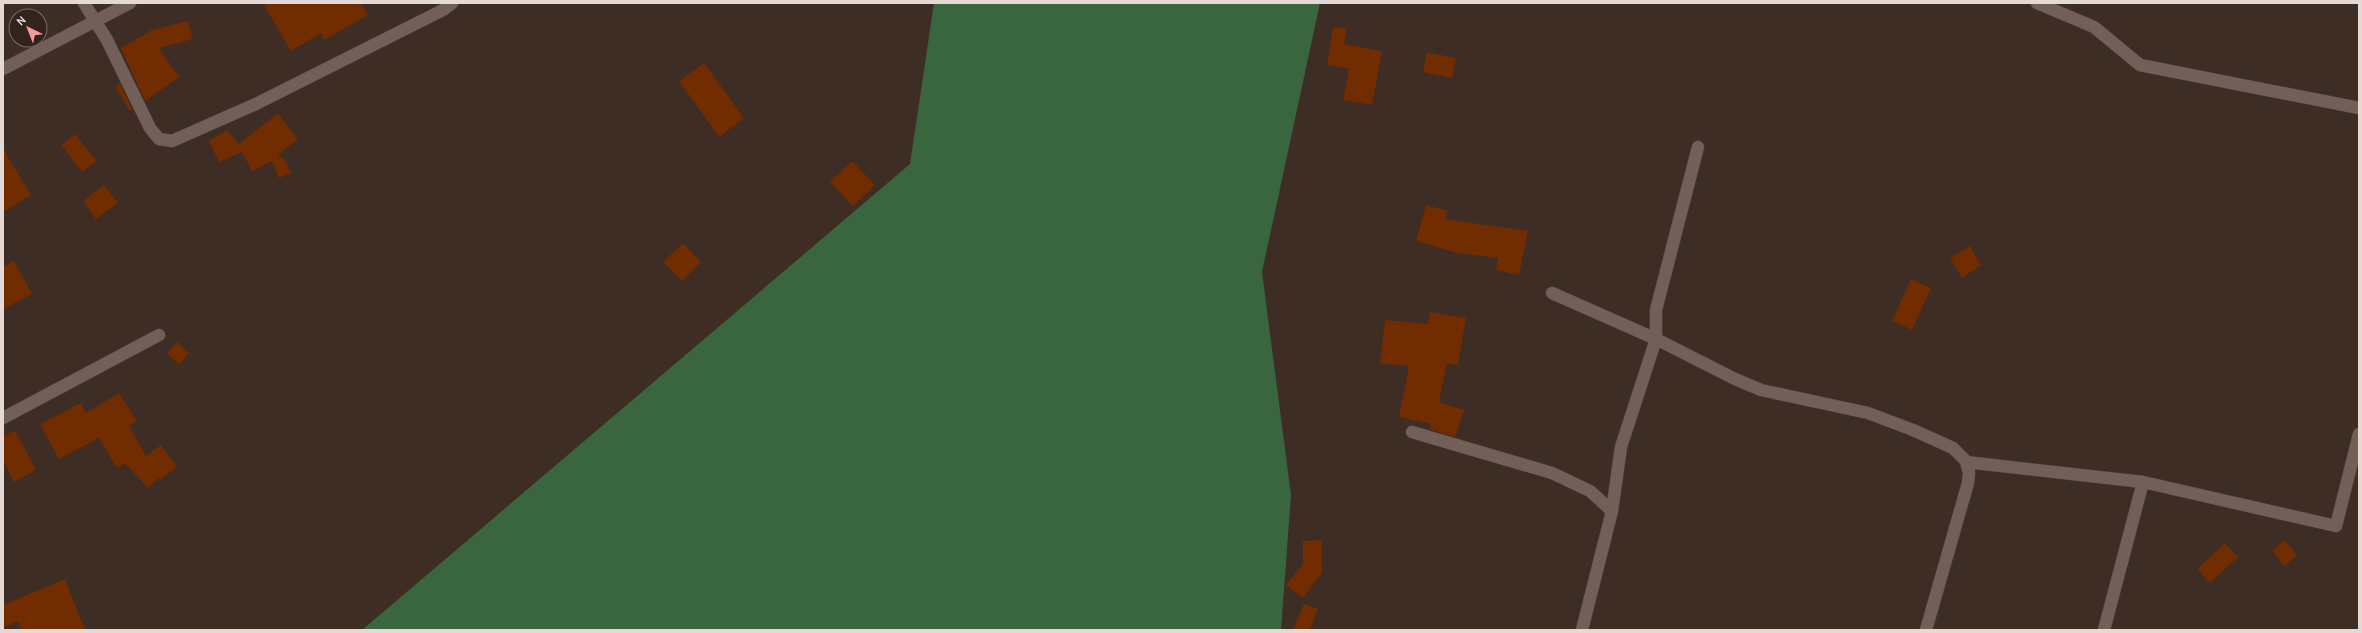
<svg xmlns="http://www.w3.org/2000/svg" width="2362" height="633" viewBox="0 0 2362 633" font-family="Cabin,sans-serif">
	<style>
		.green { fill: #39653f }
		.building { fill: #712c00 }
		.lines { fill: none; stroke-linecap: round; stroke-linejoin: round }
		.minor-casing { stroke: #594c45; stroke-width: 13 }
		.minor { stroke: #726058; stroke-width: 12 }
	</style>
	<rect width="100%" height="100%" fill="#3d2d25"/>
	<path class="green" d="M934 3H1320L1262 272 1291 495 1281 630H362L910 164Z"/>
	<path class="building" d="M263 3H361L368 15 324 40 321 33 291 51Z
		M188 21 193 39 159 48 179 77 145 101 121 48 152 30Z
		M1333 27 1347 29 1344 44 1382 51 1372 105 1343 100 1349 69 1327 65Z
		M1427 52 1456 58 1452 78 1423 72Z
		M704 63 744 118 719 137 679 81Z
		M120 83 132 109 130 111 115 86Z
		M278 113 298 139 278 155 284 159 291 173 279 178 272 161 252 171 242 152 219 162 209 141 227 130 239 144Z
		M75 134 97 161 82 172 61 145Z
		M3 149 31 195 3 212Z
		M852 161 875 185 853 206 830 182Z
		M104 185 118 203 96 219 83 201Z
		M1426 205 1448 211 1445 219 1528 231 1519 275 1496 270 1498 258 1457 253 1416 241Z
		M683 243 701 262 682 281 663 262Z
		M1970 246 1981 265 1962 278 1950 258Z
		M14 261 32 294 3 309V267Z
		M1911 279 1931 288 1912 330 1892 321Z
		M1430 312 1466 318 1458 365 1447 363 1439 402 1464 410 1455 437 1430 429 1431 424 1399 417 1409 366 1380 363 1385 320 1428 324Z
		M177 342 189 353 179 365 167 353Z
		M119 393 137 421 129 426 146 456 161 445 177 467 160 480 159 478 148 488 125 463 117 468 99 438 59 459 40 424 81 403 86 413Z
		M11 432H16L36 470 14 482 3 460V437Z
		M1322 540V573L1303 598 1286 585 1303 564V541Z
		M2285 540 2297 556 2284 566 2272 550Z
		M2225 543 2238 557 2210 583 2197 569Z
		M65 579 85 630H22L18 621 3 628V605Z
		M1304 604 1318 609 1310 630H1293Z"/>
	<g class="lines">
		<defs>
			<path id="minor" d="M84 3 107 40 150 128 159 139 172 141 256 104 443 10 452 3
				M2037 3 2094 27 2140 65 2359 108
				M3 69 130 3
				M1552 293 1656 339 1735 379 1761 390 1868 413 1913 430 1953 448 1966 461 1969 473 1968 483 1926 630
				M3 418 159 335
				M1412 432 1552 473 1590 491 1612 511
				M1966 462 2143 482 2336 526 2359 434
				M1582 630 1612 511 1621 447 1656 339V310L1698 147
				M2104 630 2143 482"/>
		</defs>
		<use href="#minor" class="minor-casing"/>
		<use href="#minor" class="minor"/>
	</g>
	<rect width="2362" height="633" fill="none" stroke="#e4d9d4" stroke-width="8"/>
	<g transform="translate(28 28) rotate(317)"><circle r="19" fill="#32231c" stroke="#796c66"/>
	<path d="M0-3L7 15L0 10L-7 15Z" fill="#f59b99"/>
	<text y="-6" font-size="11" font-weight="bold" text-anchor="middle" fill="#e4d9d4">N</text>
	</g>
</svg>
